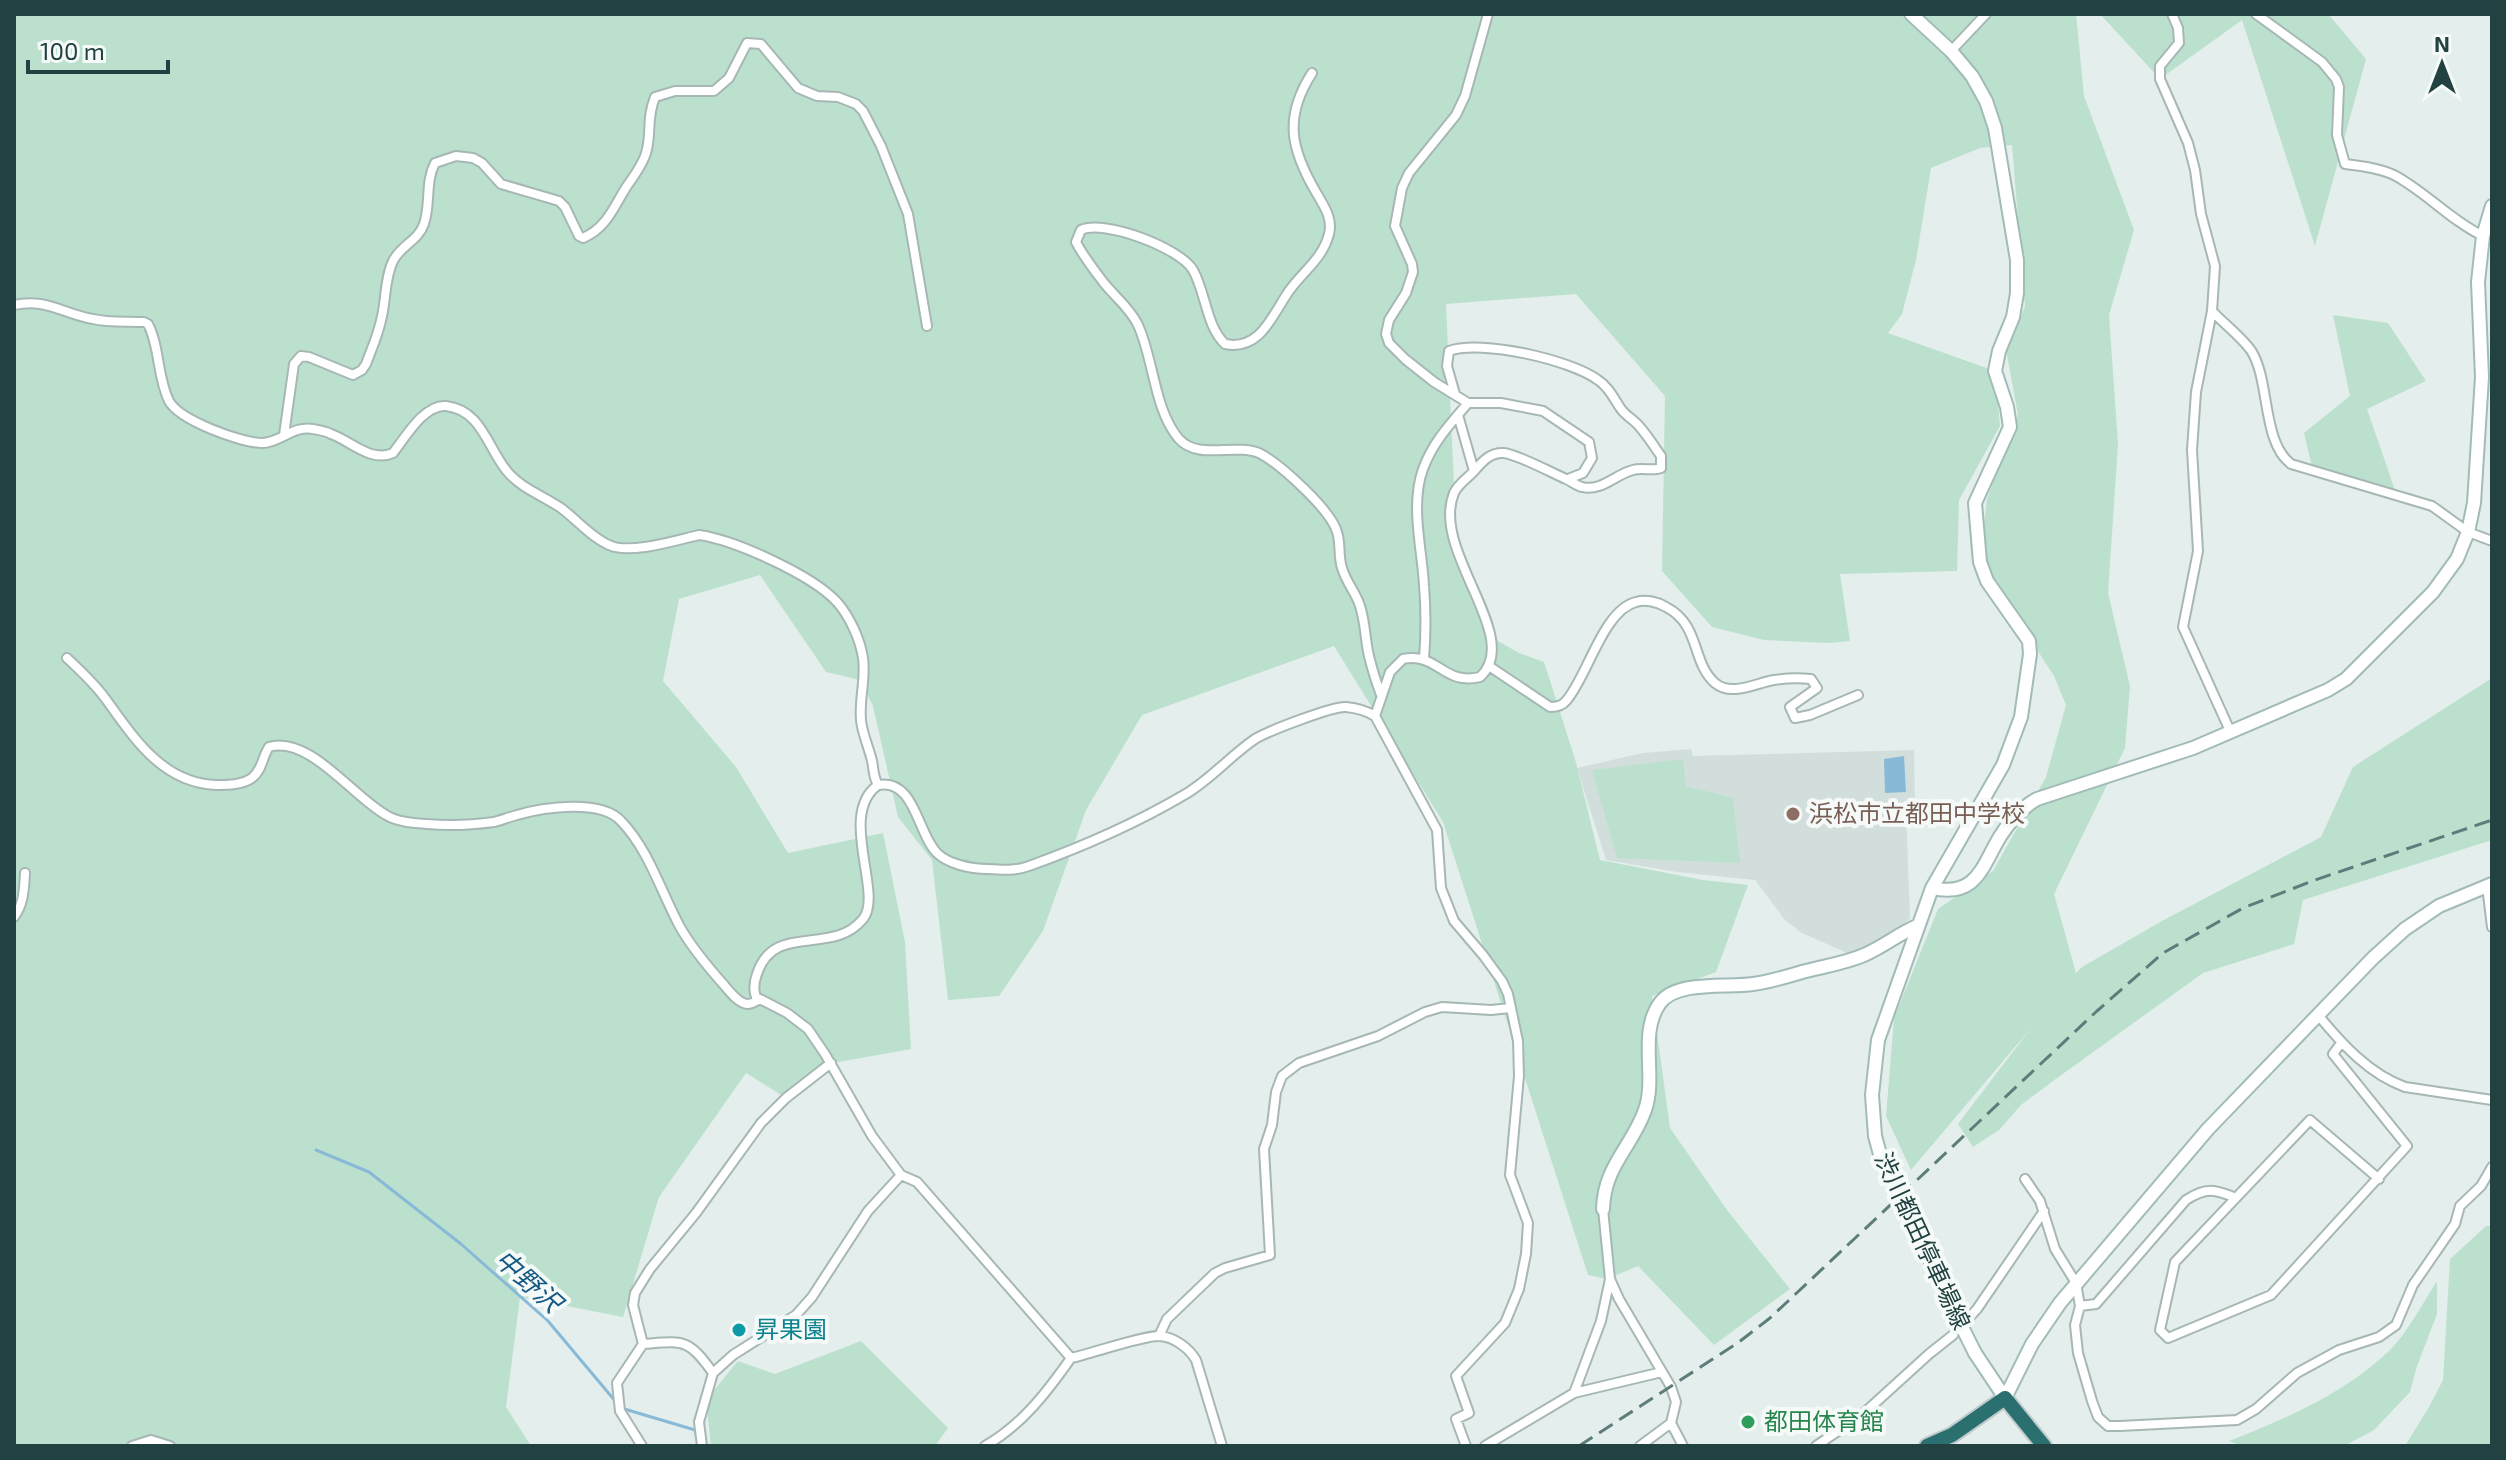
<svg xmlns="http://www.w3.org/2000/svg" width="2506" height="1460" viewBox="0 0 2506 1460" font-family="'Exo 2','Noto Sans JP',sans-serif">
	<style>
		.built { fill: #d2dedc }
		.green { fill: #bbe1ce }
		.water { fill: #88bad7 }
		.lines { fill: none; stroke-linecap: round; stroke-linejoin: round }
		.stream { stroke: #88bad7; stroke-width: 3 }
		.street-casing { stroke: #a6b7b5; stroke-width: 12 }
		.secondary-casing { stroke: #a1bbb8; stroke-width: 16 }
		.highway-casing { stroke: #c1caca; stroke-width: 18 }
		.street { stroke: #fff; stroke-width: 8 }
		.secondary { stroke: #fff; stroke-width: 12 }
		.highway { stroke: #2b7070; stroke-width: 14 }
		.rail { stroke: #5c7d7b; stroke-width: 3; stroke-dasharray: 16 8; stroke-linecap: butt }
		.secondary-bridge-casing { stroke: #a1bbb8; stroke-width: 16; stroke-linecap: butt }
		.secondary-bridge { stroke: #fff; stroke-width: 12 }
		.education-dot { fill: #8d6e63; stroke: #f5faf9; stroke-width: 3 }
		.culture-dot { fill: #0f9aa8; stroke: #f5faf9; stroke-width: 3 }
		.leisure-dot { fill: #2e9e5b; stroke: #f5faf9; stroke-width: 3 }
		.labels { text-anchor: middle; stroke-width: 8; stroke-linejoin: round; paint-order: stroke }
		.education-label { font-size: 24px; fill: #785e54; stroke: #f5faf9; text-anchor: start }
		.street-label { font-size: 24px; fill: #214240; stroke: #f5faf9 }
		.culture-label { font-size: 24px; fill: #0d838f; stroke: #f5faf9; text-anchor: start }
		.leisure-label { font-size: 24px; fill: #27864d; stroke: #f5faf9; text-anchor: start }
		.water-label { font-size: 26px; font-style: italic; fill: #165983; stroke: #f5faf9 }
	</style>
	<rect width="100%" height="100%" fill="#e4eeec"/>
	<path class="built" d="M1691 749 1693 756 1914 750 1915 810 1906 811 1910 918 1898 931 1848 960 1845 952 1802 933 1785 920 1755 880 1677 872 1606 860 1577 768 1643 753Z"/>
	<path class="green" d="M14 14H2076L2084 96 2134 230 2109 315 2118 444 2108 593 2130 686 2125 748 2054 894 2076 973 2082 967 2162 921 2321 837 2353 767 2492 678V840L2303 900 2294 944 2203 973 2053 1081 2021 1105 1999 1130 1973 1147 1958 1124 2031 1028 1911 1170 1886 1116 1894 1018 1938 909 1993 871 2046 777 2066 705 2054 676 1980 562 1987 499 2018 415 2006 350 2025 307 2012 145 1980 148 1931 168 1916 260 1902 314 1888 333 1995 371 2000 426 1959 500 1957 571 1840 574 1850 641 1829 643 1764 640 1712 627 1662 571 1665 396 1576 294 1446 304 1457 554 1491 637 1519 653 1544 662 1575 759 1600 860 1703 880 1748 885 1716 972 1652 996 1670 1128 1727 1210 1790 1289 1714 1345 1638 1266 1607 1279 1588 1275 1443 822 1334 646 1142 715 1086 810 1043 931 999 996 948 1000 932 860 898 817 873 706 860 680 826 672 760 575 679 599 663 681 736 767 788 853 883 833 905 942 911 1049 822 1065 786 1098 746 1073 659 1197 623 1317 520 1297 506 1407 531 1446H14Z
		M2100 14H2328L2366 59 2315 246 2242 20 2160 79Z
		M2333 315 2388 323 2426 381 2367 409 2396 493 2314 475 2304 433 2350 396Z
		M1683 759 1686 786 1733 798 1740 863 1617 858 1592 770Z
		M2486 1226H2492V1446H2405L2429 1407 2443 1380 2450 1259Z
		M2437 1281V1314L2417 1366 2410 1392 2374 1430 2344 1446H2242L2229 1441C2285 1419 2344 1394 2389 1351 2406 1335 2424 1301 2437 1281Z
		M861 1341 948 1428 935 1446H711L706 1400 738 1361 775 1374Z"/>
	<path class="water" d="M1904 756 1906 792 1885 793 1884 759Z"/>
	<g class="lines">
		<path class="stream" d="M316 1150 369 1172 461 1244 548 1321 616 1402
			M621 1408 695 1430 698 1441"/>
		<defs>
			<path id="street" d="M1488 14 1465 96 1456 115 1409 173 1402 188 1395 226 1412 264 1413 272 1406 293 1389 320 1386 334 1389 343 1405 359 1434 382 1468 403H1501L1543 411 1589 442 1592 458 1583 473 1568 479
				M2172 14 2178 28 2179 43 2160 66V79L2188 143 2195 170 2201 214 2215 266 2212 311 2196 392 2192 450 2198 551 2183 627 2231 733
				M2256 14 2322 62 2336 79 2339 87 2337 135 2345 164C2361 166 2379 168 2394 175 2426 192 2450 220 2483 236
				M1951 51 1986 14
				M1312 73C1283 118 1291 150 1317 194 1324 206 1333 219 1329 234 1322 261 1300 273 1287 294 1271 318 1259 351 1225 344 1206 326 1206 293 1193 270 1180 248 1104 219 1081 230L1076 242C1083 256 1094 270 1104 283 1115 297 1130 308 1138 325 1154 360 1154 410 1179 439 1199 461 1236 442 1261 454 1281 465 1331 510 1337 532 1341 543 1338 556 1342 568 1346 582 1356 593 1360 606 1366 624 1365 643 1370 660 1373 672 1377 684 1381 695
				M14 305C47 298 63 314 93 319 109 323 127 321 144 322L148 324C160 347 157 377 169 401 179 420 241 443 262 443 280 443 293 425 313 429 319 430 326 431 331 434 351 441 371 463 393 453 405 438 424 404 446 406 481 410 487 446 506 470 520 488 542 495 561 508 577 520 591 537 609 545 629 555 677 540 699 535 735 540 812 575 837 602 850 617 860 639 863 658 866 679 859 699 861 720 862 733 869 748 872 761 874 770 873 777 878 785
				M2212 311C2223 323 2244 339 2252 352 2270 382 2262 442 2291 464L2432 506 2468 532 2492 541
				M1458 415 1474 471
				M284 435 294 364 301 356 309 357 353 375 362 370 366 364C372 348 379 333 382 316 386 299 385 277 393 261 401 245 418 241 424 224 431 203 425 182 435 163L456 156 473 158 482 163 501 184 559 201 565 207 579 236 583 238C607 228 614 206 627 186 634 176 643 164 646 153 652 134 646 119 655 97L675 91H714L729 78 747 43 761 44 798 88 817 96 838 97 856 104 863 111 881 146 908 214 927 326
				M67 658C81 671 94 683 105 698 134 738 162 783 216 785 228 785 242 785 252 778 263 769 262 757 269 747 309 735 353 797 386 815 397 822 414 823 427 824 448 826 472 825 494 822 502 820 509 817 517 815 544 807 601 799 621 821 649 850 661 892 680 927 692 948 708 967 724 985 730 992 738 1003 747 1004 752 1004 755 1002 758 1000
				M1424 659C1426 634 1426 610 1424 585 1422 548 1410 505 1423 469 1433 442 1450 424 1468 403
				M1489 666 1550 707C1557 707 1562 706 1566 701 1587 678 1603 610 1636 602 1646 599 1658 602 1666 607 1701 625 1691 662 1715 683 1731 697 1756 683 1774 680 1787 678 1799 678 1811 679L1817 688 1790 707 1795 718 1810 715 1858 695
				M1375 716 1390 672 1403 659C1438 652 1443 686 1480 677 1524 637 1430 551 1454 493 1459 483 1467 479 1474 471 1482 462 1490 452 1504 453 1519 455 1550 472 1566 479 1571 481 1577 486 1582 487 1601 492 1616 474 1633 470 1640 468 1650 470 1657 469L1661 468V456C1654 446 1647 435 1639 426 1634 420 1626 416 1621 409 1614 399 1609 387 1598 380 1571 360 1481 339 1449 351L1447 366 1455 394
				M2487 886 2492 927
				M14 917C24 904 24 889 25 873
				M2318 1015C2342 1044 2369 1074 2405 1087L2492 1100
				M2341 1043 2333 1054 2407 1146 2271 1295 2168 1338 2160 1330 2175 1262 2310 1120 2379 1179
				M2025 1179 2040 1201 2055 1249 2076 1283 2080 1306 2075 1325 2078 1353 2092 1401 2098 1417 2108 1426H2120L2237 1420 2256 1409 2297 1373 2339 1350 2379 1337 2396 1325 2413 1285 2455 1224 2460 1206 2481 1186 2492 1167
				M1610 1279 1619 1299 1671 1387 1676 1402 1671 1423 1683 1446
				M2080 1306 2096 1304 2186 1200C2206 1187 2215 1189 2236 1198
				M1159 1336 1167 1319 1215 1273 1225 1268 1270 1255 1264 1149 1272 1125 1276 1092 1282 1076 1299 1063 1378 1036 1425 1012 1442 1007 1491 1010 1510 1008
				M643 1344 633 1305 635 1293 650 1269 696 1213 761 1123 786 1098 831 1063
				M1071 1358 917 1182 901 1175 872 1136 825 1054 808 1029 787 1013 756 997C753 989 754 982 757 974 774 921 832 957 863 919 884 894 837 814 878 785 915 778 917 833 937 853 948 864 971 869 987 869 1002 870 1016 871 1029 866 1079 848 1138 822 1184 795 1210 780 1230 756 1255 739 1268 731 1333 706 1346 707 1356 708 1367 711 1375 716L1437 830 1441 888 1454 921 1483 955 1502 981 1508 994 1518 1041 1519 1076 1510 1175 1528 1223 1526 1254 1519 1289 1505 1323 1456 1376 1469 1413 1456 1419 1466 1446
				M1574 1393 1662 1372
				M132 1446 151 1440 170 1446
				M642 1446 620 1411 617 1383 643 1344C684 1341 688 1338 713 1373
				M702 1446 699 1422 713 1373 733 1355 796 1315 812 1297 868 1211 901 1175
				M985 1446C1022 1425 1047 1392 1071 1358 1090 1354 1144 1335 1160 1336 1174 1337 1189 1348 1196 1360L1222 1446
				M1485 1446 1574 1393 1601 1321 1610 1279 1603 1209
				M1640 1446 1671 1423
				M1816 1446 1863 1414 1929 1354 1953 1335 1977 1309 2044 1211"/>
			<path id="secondary" d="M1932 888C1978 898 1982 865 2001 835 2011 820 2021 808 2037 799L2193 748 2328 690 2346 679 2433 592 2457 559 2468 532 2474 503 2482 377 2478 282 2483 236 2492 206
				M1893 1183 1881 1158 1875 1136 1872 1095 1878 1040 1932 888 2003 765 2021 717 2030 654 2029 641 1987 581 1980 562 1975 503 2010 427 2007 407 1995 371 1999 351 2013 317 2017 293V260L1995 128 1986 101 1972 76 1951 51 1911 14
				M1603 1209C1604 1166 1632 1147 1645 1110 1657 1077 1638 1033 1660 1003 1677 980 1727 988 1753 984 1770 982 1788 976 1806 971 1825 966 1846 963 1864 955 1883 947 1898 934 1917 926
				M1909 1214 1947 1297
				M1975 1353 2005 1398 2032 1344 2060 1303 2208 1129 2373 958 2405 929 2439 906 2492 884"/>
			<path id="highway" d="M1927 1446 1952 1435 2005 1398 2044 1446"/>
		</defs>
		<use href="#street" class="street-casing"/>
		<use href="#secondary" class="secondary-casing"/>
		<use href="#highway" class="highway-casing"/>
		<use href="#street" class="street"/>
		<use href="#secondary" class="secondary"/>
		<use href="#highway" class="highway"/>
		<path class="rail" d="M1579 1446 1739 1342 1770 1318 2097 1011 2163 953 2243 908 2315 880 2492 820"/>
		<defs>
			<path id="secondary-bridge" d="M1893 1183 1909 1214
				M1947 1297 1975 1353"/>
		</defs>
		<use href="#secondary-bridge" class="secondary-bridge-casing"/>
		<use href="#secondary-bridge" class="secondary-bridge"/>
	</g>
	<circle class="education-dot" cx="1793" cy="814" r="8"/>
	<circle class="culture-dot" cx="739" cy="1330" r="8"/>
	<circle class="leisure-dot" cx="1748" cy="1422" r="8"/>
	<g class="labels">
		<g class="education-label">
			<text x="1809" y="822">浜松市立都田中学校</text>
		</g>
		<g class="street-label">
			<text transform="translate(1922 1241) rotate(65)" y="8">渋川都田停車場線</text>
		</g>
		<g class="culture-label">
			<text x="755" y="1338">昇果園</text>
		</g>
		<g class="leisure-label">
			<text x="1764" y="1430">都田体育館</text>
		</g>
		<g class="water-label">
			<text transform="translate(528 1281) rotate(42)" y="9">中野沢</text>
		</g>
	</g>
	<rect width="2506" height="1460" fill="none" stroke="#214240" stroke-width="32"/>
	<g transform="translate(2442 64)" stroke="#f5faf9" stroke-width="6" paint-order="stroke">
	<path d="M0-6L14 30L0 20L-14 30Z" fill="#214240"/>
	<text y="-12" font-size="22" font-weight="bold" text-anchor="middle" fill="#214240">N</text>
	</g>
	<path d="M28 60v12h140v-12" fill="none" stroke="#214240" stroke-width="4"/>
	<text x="40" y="60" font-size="24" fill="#214240" stroke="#f5faf9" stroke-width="6" paint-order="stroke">100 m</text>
</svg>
